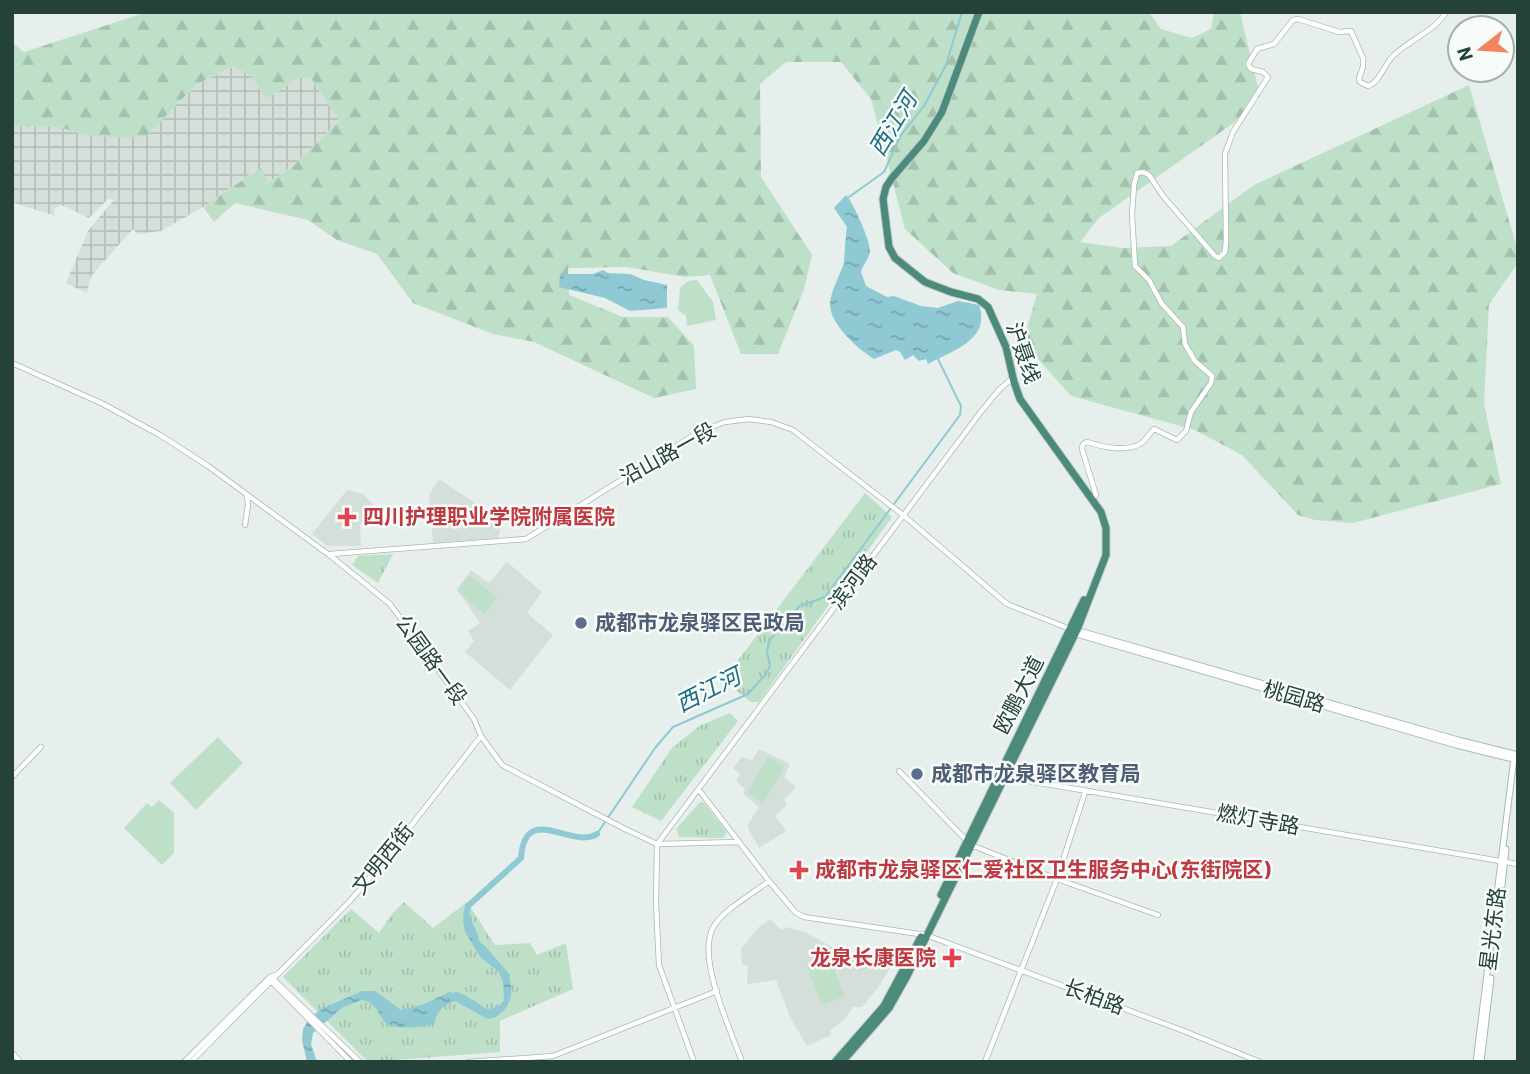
<svg xmlns="http://www.w3.org/2000/svg" width="1530" height="1074" viewBox="0 0 1530 1074" font-family="Barlow,'Noto Sans SC',sans-serif">
	<style>
		.built { fill: #d4dfda }
		.industrial { fill: url(#industrial-grid) }
		.grass { fill: #bfe0c8 }
		.forest { fill: url(#forest-firs) }
		.park { fill: url(#park-tufts) }
		.water { fill: url(#water-ripples) }
		.lines { fill: none; stroke-linecap: round; stroke-linejoin: round }
		.stream { stroke: #8ec9d4; stroke-width: 2 }
		.river { stroke: #8ec9d4; stroke-width: 6 }
		.tertiary-casing { stroke: #a8b8b2; stroke-width: 6 }
		.secondary-casing { stroke: #a4bbb3; stroke-width: 7 }
		.trunk-casing { stroke: #c2cac8; stroke-width: 9 }
		.tertiary { stroke: #fff; stroke-width: 4.5 }
		.secondary { stroke: #fff; stroke-width: 5 }
		.trunk { stroke: #4c8a7c; stroke-width: 7 }
		.health-dot { fill: #e0444e; stroke: #f7fbf9; stroke-width: 2.5 }
		.service-dot { fill: #5c6f8a; stroke: #f7fbf9; stroke-width: 2.5 }
		.labels { text-anchor: middle; stroke-width: 5; stroke-linejoin: round; paint-order: stroke }
		.street-label { font-size: 21px; fill: #24423a; stroke: #f7fbf9 }
		.health-label { font-size: 21px; font-weight: bold; fill: #be3a42; stroke: #f7fbf9; text-anchor: start }
		.service-label { font-size: 21px; font-weight: bold; fill: #4e5e75; stroke: #f7fbf9; text-anchor: start }
		.water-label { font-size: 23px; font-style: italic; fill: #1c6f80; stroke: #f7fbf9 }
	</style>
	<defs>
		<pattern id="industrial-grid" width="8" height="8" patternUnits="userSpaceOnUse" patternTransform="scale(1.75)"><rect width="8" height="8" fill="#d4dfda"/><path d="M0 4h8M4 0v8" fill="none" stroke="#b6c1bc"/></pattern>
		<pattern id="forest-firs" width="22" height="20" patternUnits="userSpaceOnUse" patternTransform="scale(1.75)"><rect width="22" height="20" fill="#bfe0c8"/><path d="M5 1l3.5 6h-7zM16 11l3.5 6h-7z" fill="#a4c1ad"/></pattern>
		<pattern id="park-tufts" width="24" height="20" patternUnits="userSpaceOnUse" patternTransform="scale(1.75)"><rect width="24" height="20" fill="#bfe0c8"/><path d="M3 7l-1-3M5 7V3M7 7l1-3M15 17l-1-3M17 17v-4M19 17l1-3" fill="none" stroke="#a4c1ad"/></pattern>
		<pattern id="water-ripples" width="26" height="14" patternUnits="userSpaceOnUse" patternTransform="scale(1.75)"><rect width="26" height="14" fill="#8ec9d4"/><path d="M2 4q2-2 4 0t4 0M15 11q2-2 4 0t4 0" fill="none" stroke="#74a5ad"/></pattern>
	</defs>
	<rect width="100%" height="100%" fill="#e6efeb"/>
	<path class="built" d="M439 479 502 521 498 538 433 543 429 495Z
		M347 490 363 494 375 506 374 513 362 521 360 525 361 546H327L312 534Z
		M507 562 542 592 527 613 553 635 510 690 465 652 474 641 468 631 480 623 457 589 471 570 489 583Z
		M759 749 790 764 784 777 796 787 784 800 787 805 775 816 786 831 759 848 747 826 759 807 743 794 745 789 736 781 740 774 733 768 742 757 752 760Z
		M770 919 781 930 786 927 805 932 863 964 890 968 877 989 862 1007H853L844 1020 830 1031 831 1035 807 1046 791 1019 776 980 747 984 748 966 742 964 741 949 759 927Z"/>
	<path class="industrial" d="M235 66 252 77 266 99 299 78H311L339 121 292 167 269 182 259 168 203 207 161 231 137 234 133 229 91 276 87 293 66 283 88 231 113 201 109 198 89 218 61 205 54 209 55 216 12 202V126L59 127 85 135 146 136 197 84Z"/>
	<path class="grass" d="M697 280 713 302 716 320 687 326 686 316 678 310 680 288 688 281Z
		M470 575 497 598 484 614 457 591Z
		M218 737 243 763 196 810 170 783Z
		M768 757 784 767 763 803 747 793Z
		M159 800 174 813V853L162 865 124 828 147 803 152 807Z
		M829 957 845 996 822 1005 807 966Z"/>
	<path class="forest" d="M147 12H1149L1161 29 1192 38 1211 29 1214 12H1240L1260 96 1235 122 1099 218 1080 242 1123 248 1171 246 1254 185 1469 85 1518 251V263L1489 304 1484 404 1501 484 1353 523 1315 520 1298 515 1242 455 1195 430 1071 396 1023 342 1037 294 999 290 953 273 905 229 871 99 841 62H786L760 84 761 177 812 255 804 289 778 354H741L710 275 684 277 627 267 568 268 569 295 623 317H668L694 346 696 389 654 398 534 342 493 334 413 303 377 254 337 240 308 220 235 203 214 222 203 207 260 168 269 182 292 167 339 121 311 78H299L266 99 252 77 234 66 197 84 146 136 122 138 85 135 59 127 12 126V42L24 52Z"/>
	<path class="park" d="M865 493 892 517 759 702H751L723 680Z
		M393 554 378 583 352 565 358 556Z
		M730 713 738 721 661 821 632 807 672 748 699 726Z
		M700 802 704 803 727 832 723 838 679 837 676 829Z
		M404 902 433 928 467 902 495 945 530 943 537 955 566 943 573 989 500 1021V1052L368 1062 283 977 351 909 379 933 391 915Z"/>
	<path class="water" d="M846 195C853 202 870 240 870 251 869 259 863 265 861 272L866 286 887 297 894 296 921 306 938 308 958 301 979 305C991 339 954 350 928 364L926 359 919 361 913 355 905 360 900 352 896 350 874 359C858 349 829 324 830 303 831 292 839 276 843 266 845 259 845 238 847 227L834 208Z
		M603 270 608 273 630 274 644 280 667 285V308L630 311 605 298 559 287 560 274H593Z
		M465 913C473 942 494 953 508 976 517 993 507 1017 488 1019L455 1001C442 1006 438 1010 434 1024 426 1027 394 1030 387 1024 377 1016 379 1004 362 1000L343 1007 313 1033 311 1044 317 1062H307L302 1040 303 1029 309 1019 321 1009 362 991H375L401 1010 424 1004 450 992 461 995 472 1005 493 1014 504 1000 503 983 499 972 481 958 465 932 463 920Z"/>
	<g class="lines">
		<path class="stream" d="M849 197 884 172 901 135 924 106 946 65 962 12
			M597 834 655 748 673 727 748 694 766 674 770 666 767 651 769 642 777 631 800 606 825 597 960 415 961 406 937 357"/>
		<path class="river" d="M476 938 466 916 468 906 521 858C525 801 572 850 597 834
			M482 947 507 976
			M456 995C467 998 479 1008 489 1014L500 1008"/>
		<defs>
			<path id="tertiary" d="M12 363 103 404 160 435 208 466 332 557 390 604 474 719 481 736 502 765 625 829 657 844 739 842
				M1093 499 1096 495 1082 449 1083 444 1087 442C1102 447 1129 453 1143 442 1147 438 1150 433 1154 429L1177 440 1186 431 1191 412 1211 383 1212 376 1195 361 1185 344 1183 327 1162 304 1149 280 1135 266 1132 215 1134 185 1137 173 1143 172 1149 175 1163 196 1215 256 1219 258 1225 252 1226 240 1225 154 1233 132 1268 77 1263 72 1251 69 1248 64 1257 49 1274 44 1293 20 1298 19 1339 32 1351 31 1363 58V67L1359 78 1360 82 1368 86C1380 82 1384 65 1393 56 1409 40 1435 31 1446 12
				M245 525 248 505 247 495
				M330 554 526 539 699 432 725 422 749 419 771 422 793 430 903 515 1007 604 1070 629
				M899 771 971 845 1057 879 1158 915
				M12 777 41 747
				M1005 777 1518 864
				M699 790 769 881 795 912 804 917 926 935 1184 1031 1260 1062
				M658 843 980 413 998 391 1009 381 1014 382
				M657 844 656 903 659 965 694 1062
				M272 978 360 1062
				M271 981 351 1062
				M12 1053 21 1062
				M184 1062 270 977 276 975
				M191 1062 349 902 379 867 481 736
				M468 1062 553 1056 717 991
				M742 1062C731 1030 695 956 714 926 726 908 751 895 769 881
				M985 1062 1057 879 1085 792"/>
			<path id="secondary" d="M1083 632 1458 740 1518 755
				M1073 633 1456 745 1517 760
				M1502 885 1506 849
				M1476 1062 1514 758
				M1481 1062 1491 978"/>
			<path id="trunk" d="M941 895 1084 600
				M835 1062 884 1006 921 937
				M842 1062 889 1008 907 976 1077 630 1106 555V528L1101 512 1020 399 1014 382 1006 347 988 307 978 299 951 292 925 282 895 258 889 247 883 199 886 187 892 178 924 141 942 112 979 12"/>
		</defs>
		<use href="#tertiary" class="tertiary-casing"/>
		<use href="#secondary" class="secondary-casing"/>
		<use href="#trunk" class="trunk-casing"/>
		<use href="#tertiary" class="tertiary"/>
		<use href="#secondary" class="secondary"/>
		<use href="#trunk" class="trunk"/>
	</g>
	<g class="health-dot">
		<path d="M343.5 506.5h7v7h7v7h-7v7h-7v-7h-7v-7h7z"/>
		<path d="M795.5 859.5h7v7h7v7h-7v7h-7v-7h-7v-7h7z"/>
		<path d="M948.5 947.5h7v7h7v7h-7v7h-7v-7h-7v-7h7z"/>
	</g>
	<g class="service-dot">
		<circle cx="581" cy="623" r="7"/>
		<circle cx="917" cy="774" r="7"/>
	</g>
	<g class="labels">
		<g class="street-label">
			<text transform="translate(1023 353) rotate(71)" y="7">沪聂线</text>
			<text transform="translate(668 454) rotate(-29)" y="7">沿山路一段</text>
			<text transform="translate(853 582) rotate(-53)" y="7">滨河路</text>
			<text transform="translate(431 660) rotate(54)" y="7">公园路一段</text>
			<text transform="translate(1019 695) rotate(-63)" y="7">欧鹏大道</text>
			<text transform="translate(1294 697) rotate(16)" y="7">桃园路</text>
			<text transform="translate(1258 820) rotate(10)" y="7">燃灯寺路</text>
			<text transform="translate(383 859) rotate(-51)" y="7">文明西街</text>
			<text transform="translate(1493 929) rotate(-83)" y="7">星光东路</text>
			<text transform="translate(1094 997) rotate(20)" y="7">长柏路</text>
		</g>
		<g class="health-label">
			<text x="363" y="524">四川护理职业学院附属医院</text>
			<text x="815" y="877">成都市龙泉驿区仁爱社区卫生服务中心(东街院区)</text>
			<text x="936" y="965" text-anchor="end">龙泉长康医院</text>
		</g>
		<g class="service-label">
			<text x="595" y="630">成都市龙泉驿区民政局</text>
			<text x="931" y="781">成都市龙泉驿区教育局</text>
		</g>
		<g class="water-label">
			<text transform="translate(893 124) rotate(-59)" y="8">西江河</text>
			<text transform="translate(708 690) rotate(-27)" y="8">西江河</text>
		</g>
	</g>
	<rect width="1530" height="1074" fill="none" stroke="#24423a" stroke-width="28"/>
	<g transform="translate(1481 49) rotate(253)"><circle r="33" fill="#f7fbf9" stroke="#a3b1ad" stroke-width="2"/>
	<path d="M0-5L12 26L0 18L-12 26Z" fill="#f4845f"/>
	<text y="-10" font-size="19" font-weight="bold" text-anchor="middle" fill="#24423a">N</text>
	</g>
</svg>
